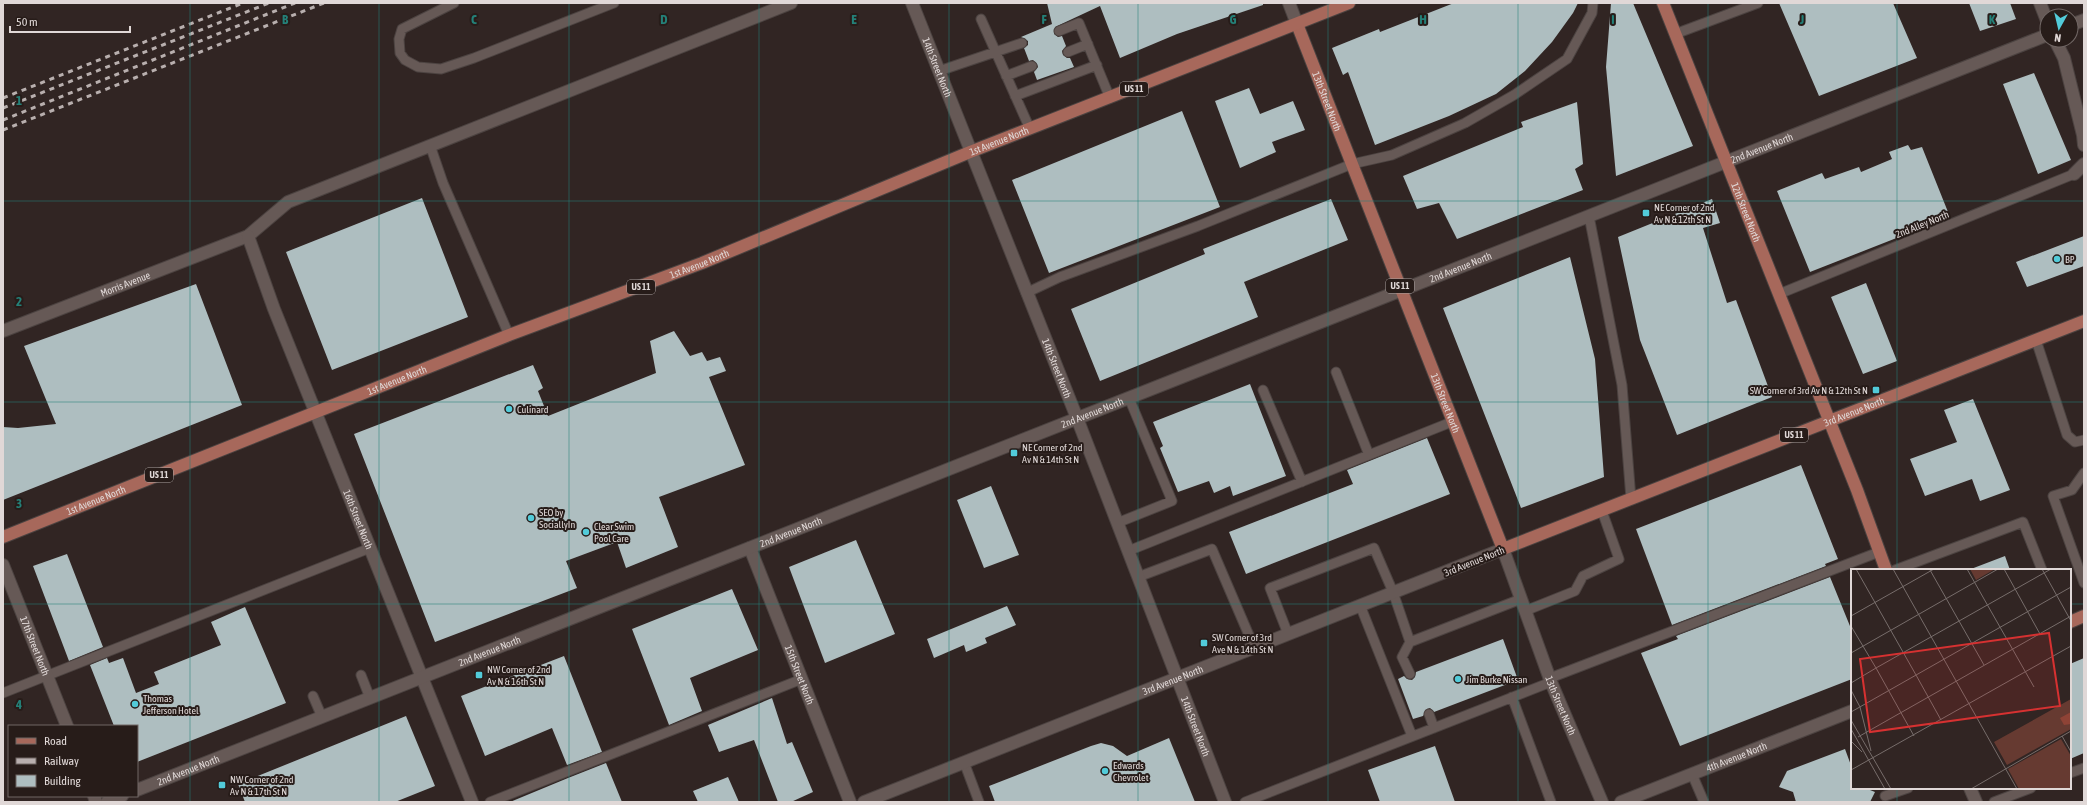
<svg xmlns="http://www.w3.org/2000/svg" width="2087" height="805" viewBox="0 0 2087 805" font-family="'Asap Condensed',sans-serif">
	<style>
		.building { fill: #aebec0 }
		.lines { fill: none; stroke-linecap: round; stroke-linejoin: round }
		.lane-casing { stroke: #4c4341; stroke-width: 11 }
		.street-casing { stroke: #4c4341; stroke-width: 14 }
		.secondary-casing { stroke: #4c4341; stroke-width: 14 }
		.primary-casing { stroke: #4c4341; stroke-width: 14 }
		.lane { stroke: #665956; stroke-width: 9 }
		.street { stroke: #665956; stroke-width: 12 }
		.secondary { stroke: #665956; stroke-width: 12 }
		.primary { stroke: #a7685b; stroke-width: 12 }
		.rail { stroke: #b8afae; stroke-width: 3; stroke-dasharray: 5 5; stroke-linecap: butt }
		.grid { fill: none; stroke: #248078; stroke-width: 1; stroke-opacity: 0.55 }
		.poi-dot { fill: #52cbd9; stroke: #271c19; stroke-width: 1.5 }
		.labels { text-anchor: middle; stroke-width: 4; stroke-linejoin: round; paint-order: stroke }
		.shield { fill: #271c19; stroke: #a8a09e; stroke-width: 1 }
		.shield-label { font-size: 9px; font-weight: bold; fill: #e0d8d7 }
		.street-label { font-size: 10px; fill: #e0d8d7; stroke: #271c19 }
		.poi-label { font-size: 10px; fill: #e0d8d7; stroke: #271c19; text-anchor: start }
		.inset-road { fill: none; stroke: #776d6b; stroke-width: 1 }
		.view { fill: #d63131; fill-opacity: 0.15; stroke: #d63131; stroke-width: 2 }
		.inset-edge { fill: none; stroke: #e0d8d7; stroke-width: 2 }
		.grid-label { font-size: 13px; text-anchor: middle; font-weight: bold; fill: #248078; stroke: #271c19; stroke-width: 4; stroke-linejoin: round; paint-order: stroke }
	</style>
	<rect width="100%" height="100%" fill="#312523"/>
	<path class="building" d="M1047 3H1263V5L1177 34 1120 58 1100 6 1055 27 1054 34 1058 37 1062 36 1066 46 1062 51 1063 55 1067 58H1070L1074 67 1037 80 1034 72 1038 67 1037 64 1033 60 1029 61 1024 48 1028 45V41L1021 37 1052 24Z
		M1454 3H1578L1573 13 1552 42 1525 71 1496 94 1449 116 1375 145 1348 72 1343 75 1332 48 1379 29 1380 32Z
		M1611 3H1633L1693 146 1616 176 1606 67Z
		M1779 3H1893L1917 58 1819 96Z
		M1969 3H2010L2016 19 1980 31Z
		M2034 73 2071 160 2038 174 2003 84Z
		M1249 88 1260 114 1293 101 1305 130 1272 142 1276 152 1240 168 1215 101Z
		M1577 102 1583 164 1575 169 1583 190 1457 239 1439 203 1417 209 1403 176 1523 127 1521 122Z
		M1182 111 1220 207 1049 273 1012 180Z
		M1908 145 1911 150 1922 147 1950 217 1810 272 1777 191 1822 173 1825 179 1859 167 1861 172 1892 159 1889 152Z
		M422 198 468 317 332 370 286 252Z
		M1331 199 1348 240 1244 282 1258 317 1100 381 1071 309 1205 254 1203 249Z
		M1712 199 1720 223 1703 228 1727 303 1736 300 1772 397 1677 435 1640 340 1618 237Z
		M2084 236V266L2027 287 2016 262Z
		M1570 257 1595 359 1604 477 1521 508 1443 308Z
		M1866 283 1897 361 1863 374 1831 297Z
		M196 284 242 405 3 500V427L18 428 56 424 24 346Z
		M674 331 690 356 702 352 707 361 720 357 726 371 709 377 745 465 659 497 678 547 626 568 617 542 566 561 577 588 435 642 354 434 533 365 543 388 538 391 548 416 656 373 650 341Z
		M1250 384 1286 476 1233 496 1230 486 1214 493 1209 481 1178 492 1160 448 1163 446 1153 422Z
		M1973 399 2010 490 1980 501 1972 479 1925 496 1910 459 1957 442 1944 410Z
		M1427 438 1450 494 1246 574 1229 532 1353 484 1347 470Z
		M1801 465 1838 559 1825 564 1826 566 1672 625 1636 529Z
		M991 486 1019 555 984 568 957 500Z
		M856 540 895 634 825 663 789 567Z
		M67 554 103 647 69 661 33 566Z
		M2005 556 2010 570H1971V569Z
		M1830 577 1852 631V679L1680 746 1641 653 1678 639 1676 636Z
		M732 589 758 650 690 678 702 711 669 725 632 629Z
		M1007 606 1016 625 985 638 987 643 966 652 964 645 934 658 927 639Z
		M245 607 286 703 137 762V726H114L90 665 107 658 109 663 123 658 136 693 159 684 154 672 221 645 211 622Z
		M1503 639 1518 680 1434 712 1430 708 1427 709 1423 716 1413 719 1398 679 1404 676 1407 679 1412 680 1415 677 1416 672Z
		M564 656 602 752 567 765 552 728 485 756 461 696Z
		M2084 658V753L2070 759V664Z
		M772 698 787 744 792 742 813 792 791 802H778L754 740 719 752 708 725Z
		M406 716 435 786 395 802H245L238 784Z
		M1169 738 1195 802H995L989 786 1091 746 1101 743 1113 746 1127 756Z
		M1435 746 1455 802H1380L1368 770Z
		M1845 749 1852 768V788H1865L1875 792 1870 802H1796L1793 792 1779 787 1787 771Z
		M606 763 622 802H510L568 778Z
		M728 777 739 802H698L693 791Z"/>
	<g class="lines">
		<defs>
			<path id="lane" d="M454 3 402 29 399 39 400 53 405 60 418 67 441 69 474 58 614 3
				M981 19 1030 129
				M1059 31 1079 23 1110 98
				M1675 34 1758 3
				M1068 52 1088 44
				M939 71 1022 43
				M1006 76 1032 66
				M1015 96 1097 65
				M430 145 443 183 509 335
				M1589 216 1622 385 1631 499
				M1026 293 1060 277 1198 226 1352 164 1392 155 1465 123 1514 95 1567 59 1592 13 1593 3
				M1779 294 2074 174
				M2036 340 2067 435 2075 442 2084 440
				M1336 372 1369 455
				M1263 390 1302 482
				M2084 473 2072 490 2053 496 2084 583
				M1117 523 1172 501 1129 398
				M1128 551 1454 421
				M1895 570 2023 522 2042 570
				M1138 577 1212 549 1254 647
				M1360 605 1412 736
				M1525 611 1575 591 1583 576 1619 559 1602 511
				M1288 634 1270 588 1374 548 1393 592 1410 642
				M1410 674 1402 657 1410 642 1521 599
				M361 675 370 698
				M1550 678 1879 552
				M3 693 370 548
				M313 696 322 717
				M1512 697 1551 802
				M1429 714 1434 728
				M964 762 979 802
				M2070 773 2084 768
				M1692 774 1704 802
				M1885 796 1908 788
				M490 802 802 679
				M1245 802 1551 682
				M1994 802 2031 788"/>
			<g id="street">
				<path d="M1289 3 1297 24"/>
				<path d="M2040 3 2047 21"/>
				<path d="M2055 40 2064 58 2083 135 2084 145"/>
				<path d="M2074 174 2084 164"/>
				<path id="s1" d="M3 331 248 236 288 202 791 3"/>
				<path id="s2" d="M3 565 67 726"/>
				<path d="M94 796 96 802"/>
			</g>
			<g id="secondary">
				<path id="s3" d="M912 3 1077 418 1225 802"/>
				<path d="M2071 25 2084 20"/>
				<path id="s4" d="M248 236 274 309 472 802"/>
				<path id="s5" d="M750 548 850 802"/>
				<path d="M1970 788 1976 802"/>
				<path id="s6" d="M137 790 2047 35"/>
				<path d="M107 802 122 796"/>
				<path id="s7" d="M864 802 1503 549 1551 682 1602 802"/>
				<path id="s8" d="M1621 802 1852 711"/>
			</g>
			<g id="primary">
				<path id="s9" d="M1663 3 1857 490 1886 570"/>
				<path id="s10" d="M1297 24 1503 549 2084 321"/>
				<path id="s11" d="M3 537 509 335 702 263 970 152 1349 3"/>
				<path d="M2070 622 2084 616"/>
			</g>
		</defs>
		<use href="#lane" class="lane-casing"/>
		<use href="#street" class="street-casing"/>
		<use href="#secondary" class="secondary-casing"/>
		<use href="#primary" class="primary-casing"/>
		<use href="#lane" class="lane"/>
		<use href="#street" class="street"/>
		<use href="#secondary" class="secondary"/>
		<use href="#primary" class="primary"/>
		<path class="rail" d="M3 98 243 3
			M3 108 269 3
			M3 120 295 3
			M3 130 324 3"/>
	</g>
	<path class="grid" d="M190 3V802M379 3V802M569 3V802M759 3V802M949 3V802M1138 3V802M1328 3V802M1518 3V802M1708 3V802M1897 3V570M3 201H2084M3 402H2084M3 604H1852M2070 604H2084M1897 788V802"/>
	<g class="poi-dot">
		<rect x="1642" y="209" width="8" height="8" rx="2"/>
		<circle cx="2057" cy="259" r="4"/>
		<rect x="1872" y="386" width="8" height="8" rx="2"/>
		<circle cx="509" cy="409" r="4"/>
		<rect x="1010" y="449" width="8" height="8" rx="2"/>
		<circle cx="531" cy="518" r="4"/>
		<circle cx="586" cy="532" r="4"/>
		<rect x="1200" y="639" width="8" height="8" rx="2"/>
		<rect x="475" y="671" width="8" height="8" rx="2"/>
		<circle cx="1458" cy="679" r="4"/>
		<circle cx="135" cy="704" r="4"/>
		<circle cx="1105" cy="771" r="4"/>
		<rect x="218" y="781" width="8" height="8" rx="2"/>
	</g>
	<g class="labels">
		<g class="shield">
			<rect x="1120" y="82" width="28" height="14" rx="3"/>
			<rect x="1386" y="279" width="28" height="14" rx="3"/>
			<rect x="627" y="280" width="28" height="14" rx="3"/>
			<rect x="1780" y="428" width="28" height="14" rx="3"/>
			<rect x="145" y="468" width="28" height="14" rx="3"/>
		</g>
		<g class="shield-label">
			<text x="1134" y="92">US 11</text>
			<text x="1400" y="289">US 11</text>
			<text x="641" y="290">US 11</text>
			<text x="1794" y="438">US 11</text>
			<text x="159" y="478">US 11</text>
		</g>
		<g class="street-label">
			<text dy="4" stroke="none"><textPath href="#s3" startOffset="69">14th Street North</textPath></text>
			<text dy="4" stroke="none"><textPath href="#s10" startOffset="83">13th Street North</textPath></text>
			<text dy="4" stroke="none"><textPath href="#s11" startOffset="1072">1st Avenue North</textPath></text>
			<text dy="4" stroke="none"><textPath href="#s6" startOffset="1747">2nd Avenue North</textPath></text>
			<text dy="4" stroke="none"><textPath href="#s9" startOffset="225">12th Street North</textPath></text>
			<text transform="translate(1922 224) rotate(-22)" y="4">2nd Alley North</text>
			<text dy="4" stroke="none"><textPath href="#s11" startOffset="748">1st Avenue North</textPath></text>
			<text dy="4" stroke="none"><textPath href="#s6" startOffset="1423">2nd Avenue North</textPath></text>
			<text dy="4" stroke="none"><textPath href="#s1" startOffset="131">Morris Avenue</textPath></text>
			<text dy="4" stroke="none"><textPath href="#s3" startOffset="393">14th Street North</textPath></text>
			<text dy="4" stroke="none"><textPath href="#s11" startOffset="424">1st Avenue North</textPath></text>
			<text dy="4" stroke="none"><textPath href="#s10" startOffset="407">13th Street North</textPath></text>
			<text dy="4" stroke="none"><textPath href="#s6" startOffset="1027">2nd Avenue North</textPath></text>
			<text dy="4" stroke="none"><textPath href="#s10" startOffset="941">3rd Avenue North</textPath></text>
			<text dy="4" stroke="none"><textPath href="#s11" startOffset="100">1st Avenue North</textPath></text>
			<text dy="4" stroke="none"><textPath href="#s4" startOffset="304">16th Street North</textPath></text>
			<text dy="4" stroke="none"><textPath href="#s6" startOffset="703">2nd Avenue North</textPath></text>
			<text transform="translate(1474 561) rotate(-22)" y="4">3rd Avenue North</text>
			<text dy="4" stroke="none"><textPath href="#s2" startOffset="87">17th Street North</textPath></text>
			<text dy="4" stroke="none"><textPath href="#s6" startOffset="379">2nd Avenue North</textPath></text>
			<text dy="4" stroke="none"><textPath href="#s5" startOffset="136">15th Street North</textPath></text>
			<text dy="4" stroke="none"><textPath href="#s7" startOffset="332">3rd Avenue North</textPath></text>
			<text dy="4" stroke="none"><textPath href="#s7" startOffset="854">13th Street North</textPath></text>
			<text dy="4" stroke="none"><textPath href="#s3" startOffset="777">14th Street North</textPath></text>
			<text dy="4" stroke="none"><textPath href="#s8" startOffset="124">4th Avenue North</textPath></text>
			<text dy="4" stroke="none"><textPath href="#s6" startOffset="55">2nd Avenue North</textPath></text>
		</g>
		<g class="poi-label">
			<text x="1654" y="211">NE Corner of 2nd<tspan x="1654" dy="12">Av N &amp; 12th St N</tspan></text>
			<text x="2065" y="263">BP</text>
			<text x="1868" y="394" text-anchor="end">SW Corner of 3rd Av N &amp; 12th St N</text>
			<text x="517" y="413">Culinard</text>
			<text x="1022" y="451">NE Corner of 2nd<tspan x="1022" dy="12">Av N &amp; 14th St N</tspan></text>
			<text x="539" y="516">SEO by<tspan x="539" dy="12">SociallyIn</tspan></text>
			<text x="594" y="530">Clear Swim<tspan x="594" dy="12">Pool Care</tspan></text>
			<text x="1212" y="641">SW Corner of 3rd<tspan x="1212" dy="12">Ave N &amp; 14th St N</tspan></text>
			<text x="487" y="673">NW Corner of 2nd<tspan x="487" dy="12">Av N &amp; 16th St N</tspan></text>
			<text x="1466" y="683">Jim Burke Nissan</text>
			<text x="143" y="702">Thomas<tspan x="143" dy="12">Jefferson Hotel</tspan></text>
			<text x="1113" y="769">Edwards<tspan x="1113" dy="12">Chevrolet</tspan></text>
			<text x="230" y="783">NW Corner of 2nd<tspan x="230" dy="12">Av N &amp; 17th St N</tspan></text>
		</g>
	</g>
	<g transform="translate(1851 569)">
		<rect width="220" height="220" fill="#312523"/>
		<path d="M119 0H144L125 11ZM220 130V160L156 196 143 173Z" fill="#663a31"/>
		<path d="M210 170 220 187V220H168L157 200Z" fill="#663a31"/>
		<path d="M220 143V155L213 156 209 149Z" fill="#8e4336"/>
		<path class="inset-road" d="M5 0 65 106M42 0 166 220M116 0 183 118M153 0 189 65M191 0 220 52M79 1 133 96M0 47 83 0M0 57 25 99 200 0M0 84 147 0M65 106 90 151M0 114 25 99 63 167M0 121 9 138M9 138 20 182M0 143 220 18M0 151 40 220M0 160 34 220M211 167 220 183M7 168 220 47M0 172 11 183M0 201 220 77M120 220 220 162"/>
		<path class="view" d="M198 64 209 137 19 163 9 90Z"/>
		<rect width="220" height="220" class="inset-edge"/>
	</g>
	<g class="grid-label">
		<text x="285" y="24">B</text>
		<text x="474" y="24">C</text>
		<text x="664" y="24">D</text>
		<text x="854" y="24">E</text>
		<text x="1044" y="24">F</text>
		<text x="1233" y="24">G</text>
		<text x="1423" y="24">H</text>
		<text x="1613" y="24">I</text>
		<text x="1802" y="24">J</text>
		<text x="1992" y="24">K</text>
		<text x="19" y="105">1</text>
		<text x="19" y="306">2</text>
		<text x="19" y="508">3</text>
		<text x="19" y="709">4</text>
	</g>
	<rect width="2087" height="805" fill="none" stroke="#e0d8d7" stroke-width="8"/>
	<rect x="8" y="725" width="130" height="72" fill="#271c19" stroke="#716765"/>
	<rect x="16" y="738" width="20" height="6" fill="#a7685b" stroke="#716765"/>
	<text x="44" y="745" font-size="12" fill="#e0d8d7">Road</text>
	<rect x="16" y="758" width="20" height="6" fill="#b8afae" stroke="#716765"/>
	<text x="44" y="765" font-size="12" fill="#e0d8d7">Railway</text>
	<rect x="16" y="775" width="20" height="12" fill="#aebec0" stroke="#716765"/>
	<text x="44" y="785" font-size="12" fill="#e0d8d7">Building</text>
	<g transform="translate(2059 28) rotate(188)"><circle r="19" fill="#271c19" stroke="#716765"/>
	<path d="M0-3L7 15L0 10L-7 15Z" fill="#52cbd9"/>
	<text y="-6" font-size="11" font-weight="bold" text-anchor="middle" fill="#e0d8d7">N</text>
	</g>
	<path d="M10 26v6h120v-6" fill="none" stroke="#e0d8d7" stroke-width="2"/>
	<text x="16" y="26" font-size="12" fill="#e0d8d7" stroke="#271c19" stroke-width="3" paint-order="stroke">50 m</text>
</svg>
